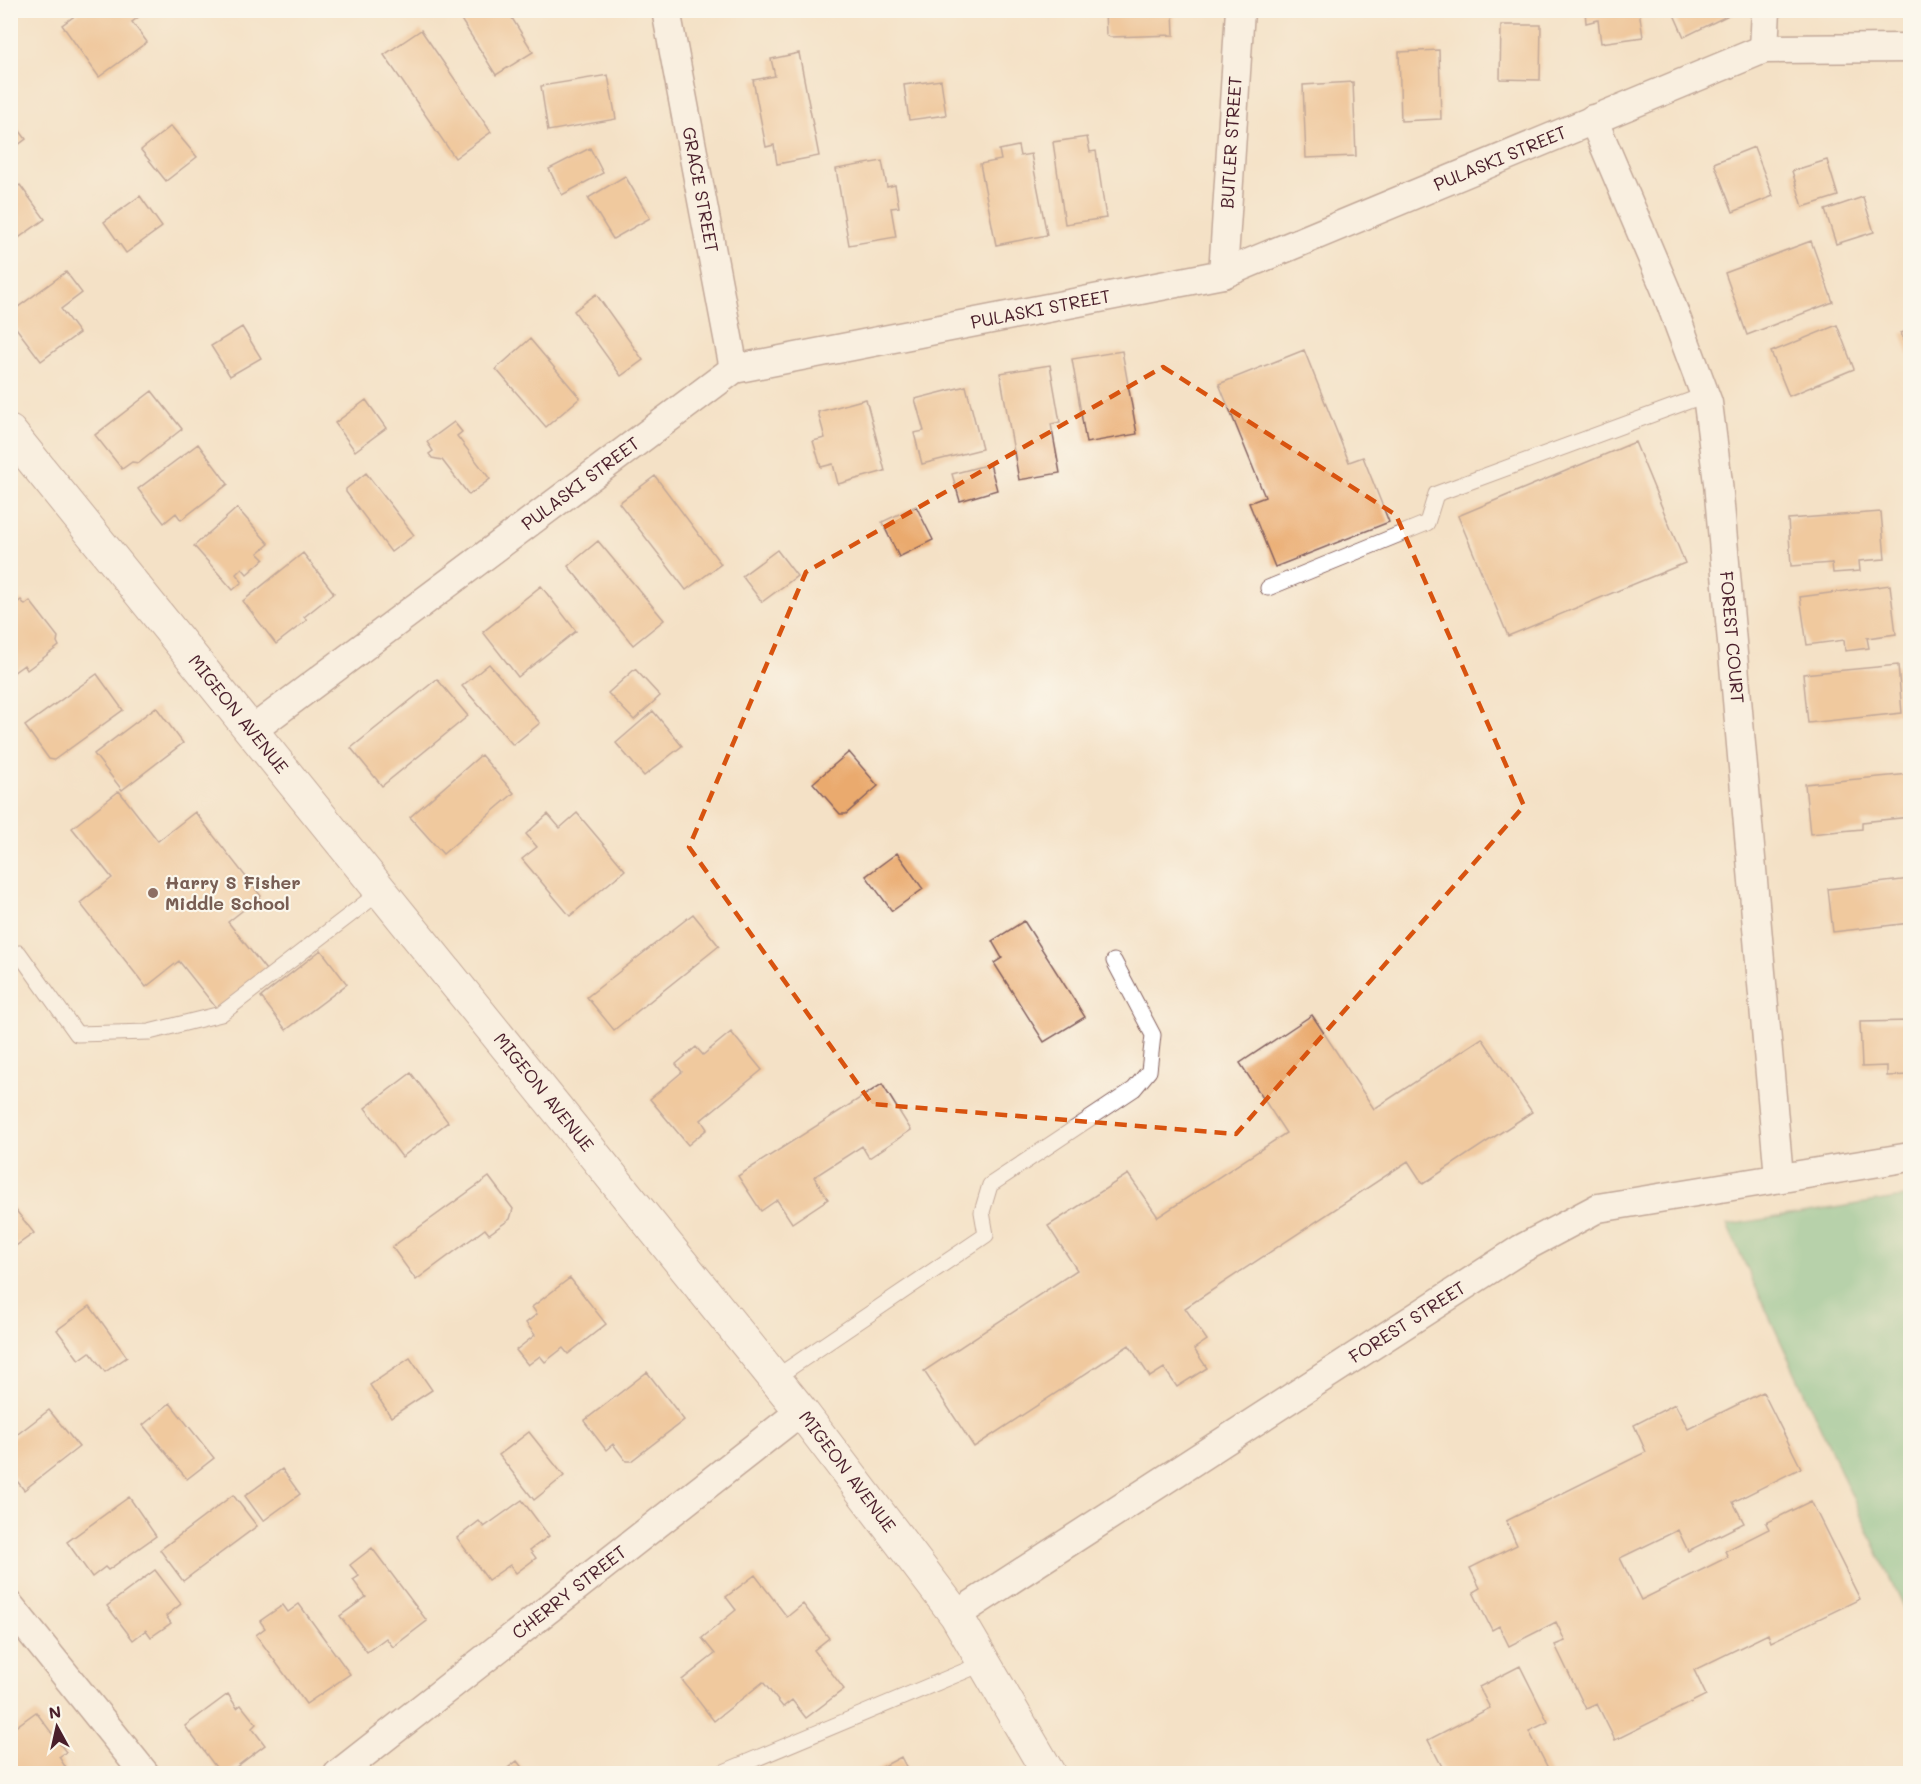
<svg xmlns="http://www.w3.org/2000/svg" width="1921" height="1784" viewBox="0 0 1921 1784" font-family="Mali,sans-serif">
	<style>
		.forest { fill: #6ebd87; stroke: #5c6e59; stroke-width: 1.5 }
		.building { fill: #eaaa6e }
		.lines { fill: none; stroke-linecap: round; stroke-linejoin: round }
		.service-casing { stroke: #866361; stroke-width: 17 }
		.minor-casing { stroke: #866361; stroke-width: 31 }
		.secondary-casing { stroke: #866361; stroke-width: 35 }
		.service { stroke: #fff; stroke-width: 15 }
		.minor { stroke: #fff; stroke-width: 28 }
		.secondary { stroke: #fff; stroke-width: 33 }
		.marked { fill: none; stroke: #d8530f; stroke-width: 4.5; stroke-dasharray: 12 8; stroke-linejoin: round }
		.education-dot { fill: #8d6e63; stroke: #fbf7ec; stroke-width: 2 }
		.labels { text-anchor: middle; stroke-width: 4.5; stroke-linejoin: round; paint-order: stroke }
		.street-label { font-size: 18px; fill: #4a1f2b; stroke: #fbf7ec }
		.education-label { font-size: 18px; font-weight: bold; fill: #785e54; stroke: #fbf7ec; text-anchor: start }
	</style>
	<rect width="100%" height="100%" fill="#fbf7ec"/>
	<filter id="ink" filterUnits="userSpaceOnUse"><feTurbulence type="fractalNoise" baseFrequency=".0167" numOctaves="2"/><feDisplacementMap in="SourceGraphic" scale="12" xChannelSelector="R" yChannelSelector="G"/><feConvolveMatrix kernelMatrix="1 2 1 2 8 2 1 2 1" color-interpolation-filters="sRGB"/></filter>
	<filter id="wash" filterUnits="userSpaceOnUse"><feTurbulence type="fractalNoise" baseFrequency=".008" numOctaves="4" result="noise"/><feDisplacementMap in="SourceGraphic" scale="24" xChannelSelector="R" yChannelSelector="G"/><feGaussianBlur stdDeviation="1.35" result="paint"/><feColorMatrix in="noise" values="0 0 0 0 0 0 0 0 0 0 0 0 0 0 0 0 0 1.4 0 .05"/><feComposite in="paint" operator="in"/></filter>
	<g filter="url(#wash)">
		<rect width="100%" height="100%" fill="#f4e1c6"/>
		<path class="forest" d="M1910 1196V1622L1727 1225Z"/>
		<g id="blocks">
			<path class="building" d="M83 10H148L132 22 147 42 99 77 62 25Z
				M455 10H507L533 52 496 75Z
				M1105 10H1173L1174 35 1110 37 1106 35Z
				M1585 10H1639L1643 37 1601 43 1598 20 1586 23Z
				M1672 10H1727L1729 15 1684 37Z
				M1501 25H1541L1540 80 1500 79Z
				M421 30 491 132 455 158 384 55Z
				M1439 50 1441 119 1401 121 1399 52Z
				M799 53 819 156 777 164 774 145 766 147 753 80 775 76 771 59Z
				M608 75 616 119 548 131 541 86Z
				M941 80 946 115 909 120 904 85Z
				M1353 82 1356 156 1306 158 1303 85Z
				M10 118 26 139 10 151Z
				M171 126 197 157 166 181 141 150Z
				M1087 137 1090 152 1096 151 1106 218 1065 224 1053 142Z
				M1018 146 1020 156 1031 154 1047 235 996 245 980 164 1001 160 999 150Z
				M1754 147 1773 196 1733 212 1714 163Z
				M590 148 603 173 562 195 549 169Z
				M1827 160 1838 196 1803 207 1792 171Z
				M882 161 887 187 895 185 899 207 891 208 896 237 849 245 836 169Z
				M625 176 650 218 613 239 588 198Z
				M20 185 45 219 10 244V192Z
				M140 196 162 227 126 253 104 222Z
				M1863 197 1874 232 1836 244 1825 210Z
				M1811 241 1833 302 1747 335 1725 273Z
				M66 272 82 293 61 309 79 333 41 361 10 320V313Z
				M596 294 643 360 621 376 574 311Z
				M1837 325 1854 369 1789 396 1771 352Z
				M242 327 261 358 230 376 211 346Z
				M1910 330V359L1901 333Z
				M530 339 580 398 546 427 496 369Z
				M1304 350 1349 462 1363 457 1389 522 1275 567 1249 503 1265 497 1219 384Z
				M1122 351 1137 434 1086 443 1072 359Z
				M1050 365 1060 422 1051 424 1060 473 1019 480 1000 373Z
				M966 386 982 449 922 464 914 433 924 431 915 399Z
				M152 391 182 429 139 463 132 462 122 469 95 435Z
				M866 399 885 471 838 484 833 464 821 467 813 441 825 438 818 412Z
				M366 400 386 428 355 451 335 423Z
				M454 422 462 432 457 436 490 479 469 495 442 460 432 458 429 454 433 451 427 442Z
				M1635 442 1685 563 1508 636 1458 516Z
				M198 444 228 484 181 520 176 513 164 523 138 489Z
				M990 464 997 490 960 501 952 474Z
				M366 473 414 535 391 552 346 492V489Z
				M655 476 721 564 686 590 619 503Z
				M916 506 933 540 899 557 882 522Z
				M237 508 269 544 258 553 264 559 247 574 242 568 236 574 242 582 233 590 194 546Z
				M1881 512 1885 559 1859 561 1860 571 1833 573 1832 563 1791 566 1788 519Z
				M598 541 664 620 633 645 568 566Z
				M777 550 797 576 762 602 742 576Z
				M303 553 334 593 304 617 307 620 276 644 243 601Z
				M1890 585 1896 634 1867 638 1869 648 1845 651 1844 640 1807 645 1800 597Z
				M541 586 576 631 518 677 483 632Z
				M21 600 25 605 30 601 58 637 57 642 59 646 27 670 24 665 10 675V608Z
				M489 664 540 723 513 745 462 686Z
				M1898 665 1902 713 1808 723 1803 674Z
				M635 669 660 696 634 720 608 693Z
				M97 674 123 710 54 760 49 759 25 726Z
				M437 679 468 716 382 786 351 748Z
				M156 707 183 743 122 790 94 754Z
				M653 711 682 746 644 776 616 743Z
				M849 752 878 786 846 814H840L813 783Z
				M481 755 514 793 443 854 410 817Z
				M1910 774V817L1862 822V829L1810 834 1805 784Z
				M119 791 158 841 195 812 261 896 228 922 266 970 217 1009 179 961 146 987 80 903 112 878 72 828Z
				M577 813 625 870 570 916 522 859 537 847 526 834 548 814 560 828Z
				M897 853 923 889 892 911 866 876Z
				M1910 879V923L1833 932 1828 889Z
				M693 914 719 946 614 1030 587 997Z
				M1024 921 1085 1017 1044 1042 994 963 1002 958 992 941Z
				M321 950 347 984 286 1030 261 997Z
				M1312 1015 1374 1109 1482 1038 1532 1112 1423 1184 1408 1161 1185 1308 1207 1340 1194 1349 1207 1368 1177 1387 1164 1368 1150 1377 1129 1345 974 1447 924 1371 1077 1270 1048 1226 1128 1174 1158 1217 1286 1133 1240 1063Z
				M1910 1021V1075L1887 1076V1066L1862 1067 1860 1022Z
				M731 1032 762 1070 701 1120 707 1129 688 1145 650 1099 682 1072 676 1064 696 1047 703 1055Z
				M411 1073 448 1122 402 1157 365 1108Z
				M882 1084 911 1130 869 1158 862 1146 814 1177 828 1199 792 1223 777 1200 761 1211 738 1176Z
				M489 1177 513 1209 510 1219 489 1234 485 1229 416 1280 392 1247Z
				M10 1203 34 1233 10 1250Z
				M570 1278 606 1324 568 1354 563 1348 545 1362 540 1356 528 1365 516 1350 535 1335 526 1323 537 1314 532 1307Z
				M90 1306 127 1357 105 1372 90 1352 79 1360 57 1330Z
				M410 1358 432 1390 391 1417 370 1385Z
				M647 1372 684 1420 631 1461H626L613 1444 606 1450 584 1421Z
				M1763 1392 1801 1468 1733 1502 1744 1523 1688 1551 1678 1530 1620 1558 1641 1600 1728 1557 1725 1551 1769 1529 1766 1523 1811 1501 1860 1599 1771 1642 1768 1634 1694 1670 1706 1695 1615 1740 1597 1704 1586 1709 1555 1645 1565 1641 1556 1622 1509 1646 1499 1626 1492 1630 1473 1592 1480 1588 1470 1568 1517 1545 1506 1521 1646 1452 1634 1425 1675 1404 1688 1429Z
				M170 1403 214 1458 187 1479 143 1425Z
				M49 1410 79 1447 24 1490 10 1472V1440Z
				M529 1432 564 1476 534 1500 499 1455Z
				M282 1469 300 1494 263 1521 245 1496Z
				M233 1495 257 1526 183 1581 160 1550Z
				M129 1497 156 1536 108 1570 105 1567 92 1577 67 1542Z
				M522 1500 549 1536 530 1550 536 1558 516 1573 510 1565 488 1580 457 1538 479 1521 484 1527Z
				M372 1548 427 1621 393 1647 386 1638 367 1652 340 1616 366 1597 353 1580 359 1576 350 1565Z
				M155 1570 181 1604 166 1616 171 1623 151 1637 146 1630 133 1640 107 1606Z
				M755 1575 787 1617 803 1604 829 1638 814 1650 844 1689 806 1718 792 1700 783 1707 763 1682 714 1721 682 1680 715 1654 702 1638 736 1610 726 1597Z
				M299 1604 350 1674 306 1704 256 1635 265 1628 260 1621 283 1605 288 1612Z
				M1520 1666 1548 1722 1529 1731 1551 1774H1446L1428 1740 1490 1708 1479 1687Z
				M228 1694 237 1708 241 1705 256 1724 252 1728 265 1745 227 1774H221L185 1726Z
				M36 1712 66 1752 59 1757 66 1768 58 1774H10V1731Z
				M901 1757 910 1774H869Z
				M517 1761 527 1774H500Z"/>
		</g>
	</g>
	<g filter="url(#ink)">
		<use href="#blocks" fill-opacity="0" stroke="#866361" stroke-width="1.5"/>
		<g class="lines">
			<defs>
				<path id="service" d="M1268 588 1427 523 1436 494 1705 395
					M19 953 77 1034 149 1032 221 1014 381 891
					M775 1378 986 1235 982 1212 990 1185 1134 1089 1149 1071 1153 1035 1114 961
					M719 1774 984 1663"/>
				<g id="minor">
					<path id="s1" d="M666 10 734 369"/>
					<path d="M1764 49 1766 10"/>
					<path id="s2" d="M1593 119 1665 288 1708 403 1718 483 1779 1177"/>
					<path id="s3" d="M1223 274 1240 10"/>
					<path id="s4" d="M251 731 734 369 1223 274 1764 49 1910 48"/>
					<path d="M10 1606 145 1774"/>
					<path id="s5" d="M956 1615 1521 1249 1598 1208 1910 1157"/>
					<path id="s6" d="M338 1774 801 1411"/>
				</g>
				<g id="secondary">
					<path id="s7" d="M10 432 801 1411 956 1615 1049 1774"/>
				</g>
			</defs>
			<use href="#service" class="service-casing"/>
			<use href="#minor" class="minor-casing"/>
			<use href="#secondary" class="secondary-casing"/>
			<use href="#service" class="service"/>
			<use href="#minor" class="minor"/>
			<use href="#secondary" class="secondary"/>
		</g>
	</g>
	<path d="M0 0H1921V1784H0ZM1163 367 1396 515 1524 806 1236 1134 872 1104 689 847 806 572Z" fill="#f4e1c6" fill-opacity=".55" fill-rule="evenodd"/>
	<path class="marked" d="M1163 367 1396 515 1524 806 1236 1134 872 1104 689 847 806 572Z"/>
	<circle class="education-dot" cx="153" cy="893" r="6"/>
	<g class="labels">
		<g class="street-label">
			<text dy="6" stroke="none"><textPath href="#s3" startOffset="132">BUTLER STREET</textPath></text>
			<text dy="6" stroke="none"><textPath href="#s4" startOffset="1402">PULASKI STREET</textPath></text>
			<text dy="6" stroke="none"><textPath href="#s1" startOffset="183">GRACE STREET</textPath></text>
			<text dy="6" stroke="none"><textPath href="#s4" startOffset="916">PULASKI STREET</textPath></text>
			<text dy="6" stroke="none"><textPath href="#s4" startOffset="412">PULASKI STREET</textPath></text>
			<text dy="6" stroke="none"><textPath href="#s2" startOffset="542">FOREST COURT</textPath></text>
			<text dy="6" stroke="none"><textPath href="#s7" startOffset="363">MIGEON AVENUE</textPath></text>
			<text dy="6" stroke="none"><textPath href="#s7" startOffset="849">MIGEON AVENUE</textPath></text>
			<text dy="6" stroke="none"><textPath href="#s5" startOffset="538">FOREST STREET</textPath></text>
			<text dy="6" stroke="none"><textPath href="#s7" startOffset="1335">MIGEON AVENUE</textPath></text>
			<text dy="6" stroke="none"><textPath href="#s6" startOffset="294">CHERRY STREET</textPath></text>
		</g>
		<g class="education-label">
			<text x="165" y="889">Harry S Fisher<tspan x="165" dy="21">Middle School</tspan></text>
		</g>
	</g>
	<rect width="1921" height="1784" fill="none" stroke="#fbf7ec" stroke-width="36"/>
	<g transform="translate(57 1727) rotate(352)" stroke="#fbf7ec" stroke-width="4.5" paint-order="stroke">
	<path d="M0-4.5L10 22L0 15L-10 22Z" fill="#4a1f2b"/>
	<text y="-9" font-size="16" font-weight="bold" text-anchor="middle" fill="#4a1f2b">N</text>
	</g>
</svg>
